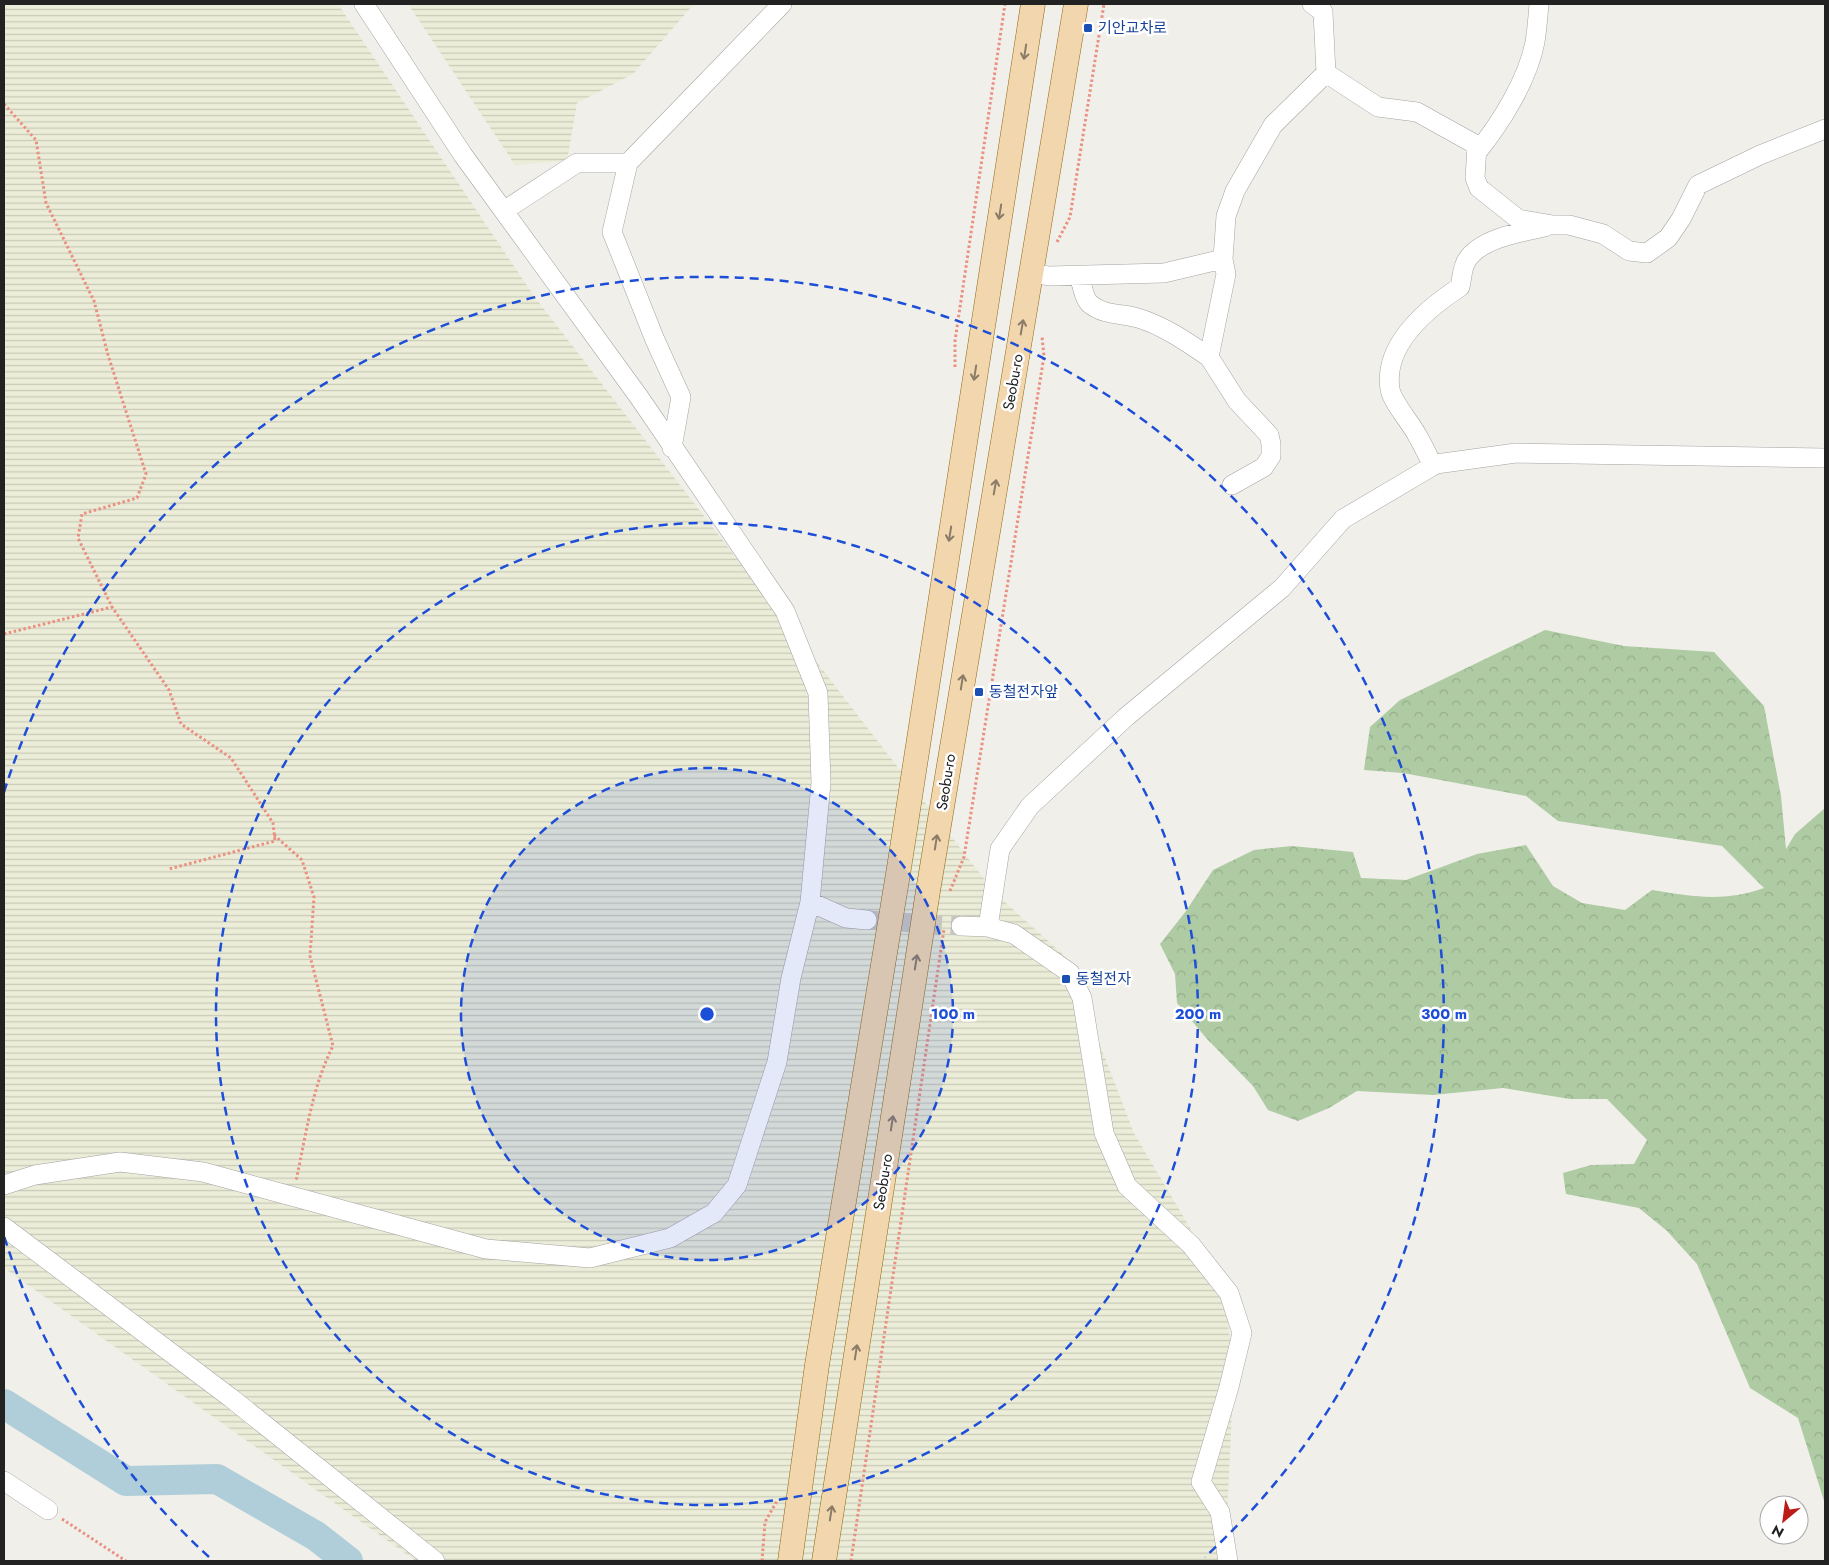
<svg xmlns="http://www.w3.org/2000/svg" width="1829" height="1565" viewBox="0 0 1829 1565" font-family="Jost,'Noto Sans KR',sans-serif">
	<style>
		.farmland { fill: url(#farmland-rules) }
		.forest { fill: url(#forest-crowns) }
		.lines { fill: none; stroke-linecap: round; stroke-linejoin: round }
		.river { stroke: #b0ced9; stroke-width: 30 }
		.minor-tunnel { stroke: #c8c6c2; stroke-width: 19; stroke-dasharray: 19 9; stroke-linecap: butt }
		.minor-casing { stroke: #a3a3a3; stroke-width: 20 }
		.major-casing { stroke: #8e6812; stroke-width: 25 }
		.path { stroke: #eb8f81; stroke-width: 3; stroke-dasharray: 2.5 2.5; stroke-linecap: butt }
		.minor { stroke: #fff; stroke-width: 19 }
		.major { stroke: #f2d6ad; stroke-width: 24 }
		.oneway { stroke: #8a7c68 }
		.ring { fill: none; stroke: #1d4ed8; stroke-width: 2.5; stroke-dasharray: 9 6 }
		.transit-dot { fill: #1a4fb4; stroke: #fff; stroke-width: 2 }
		.labels { text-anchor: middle; stroke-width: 5; stroke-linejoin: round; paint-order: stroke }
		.transit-label { font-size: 15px; fill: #164399; stroke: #fff; text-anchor: start }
		.street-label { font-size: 15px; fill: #222; stroke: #fff }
		.centre { fill: #1d4ed8; stroke: #fff; stroke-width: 2.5 }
		.ring-label { font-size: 15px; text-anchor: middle; font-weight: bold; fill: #1d4ed8; stroke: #fff; stroke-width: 5; stroke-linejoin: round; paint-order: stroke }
	</style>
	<defs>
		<pattern id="farmland-rules" width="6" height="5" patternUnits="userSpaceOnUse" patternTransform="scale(1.25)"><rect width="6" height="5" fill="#ebedd8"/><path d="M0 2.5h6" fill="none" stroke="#c9cbb9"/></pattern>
		<pattern id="forest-crowns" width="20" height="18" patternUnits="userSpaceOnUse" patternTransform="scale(1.25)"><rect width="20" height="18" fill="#aecba3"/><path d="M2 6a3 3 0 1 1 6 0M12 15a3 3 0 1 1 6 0" fill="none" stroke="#95ae8c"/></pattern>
	</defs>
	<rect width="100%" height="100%" fill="#f1efea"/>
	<path class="farmland" d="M4 4H338L534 296 995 893 1066 957 1134 1133 1222 1282 1234 1366 1225 1561H416L4 1268Z
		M408 4H694L633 74 577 103 567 161 515 165Z"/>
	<path class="forest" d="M1545 630 1624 646 1714 652 1764 706 1781 796 1786 849 1795 834 1825 808V1504L1798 1418 1750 1388 1697 1264 1667 1231 1639 1208 1566 1194 1563 1173 1591 1165 1634 1164 1647 1140 1607 1099H1570L1503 1088 1433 1095 1357 1091 1329 1108 1298 1121 1268 1110 1253 1086 1207 1039 1177 1003 1175 974 1160 944 1186 911 1213 870 1254 850 1292 846 1353 852 1361 878 1406 880 1477 854 1526 845 1553 886 1582 903 1625 910 1652 890C1694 897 1724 902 1764 888L1722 846 1558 821 1526 796 1403 773 1364 770 1370 727 1400 700Z"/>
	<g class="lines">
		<path class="river" d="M4 1404 126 1481 217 1479 316 1536 348 1561"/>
		<path class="minor-tunnel" d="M867 920 961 926"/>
		<defs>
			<path id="minor" d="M1312 4 1323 12 1326 73 1378 107 1417 112 1471 142 1477 146 1475 178 1479 188 1518 219 1553 225H1569L1603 234 1629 251 1647 253 1668 238 1681 219 1698 185 1760 155 1825 129
				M1477 152C1501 123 1528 79 1535 42 1537 30 1538 16 1539 4
				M505 210 577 163H628
				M1223 259 1226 274 1209 357 1237 401 1269 435 1271 444V456L1264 467 1232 485
				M1032 273 1049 276 1164 273 1223 259 1226 216 1235 191 1273 125 1326 73
				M1079 276C1082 284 1084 299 1090 304 1105 316 1122 313 1138 318 1164 326 1187 342 1209 357
				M672 448 681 397 655 340 612 232 628 163 782 4
				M1433 466C1428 456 1423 445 1417 435 1411 423 1392 402 1390 389 1383 344 1428 308 1460 287 1462 279 1462 267 1467 260 1481 238 1521 232 1545 227
				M810 902 846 918 867 920
				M961 926 988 927 1014 934 1070 973 1082 998 1104 1133 1127 1186 1191 1245 1229 1293 1242 1333 1229 1387 1201 1482 1220 1512 1228 1561
				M988 927 1000 849 1030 806 1126 717 1282 588 1343 519 1436 464 1516 453 1825 458
				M4 1185 35 1175 120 1162 203 1172 486 1249 590 1258 670 1238 714 1213 737 1185 777 1062 791 978 810 902 821 783 818 693 785 611 639 397 463 155 364 4
				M4 1227 231 1398 435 1561
				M4 1481 48 1510"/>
			<path id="major" d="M790 1561 817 1365 899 868 1033 4
				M824 1561 928 891 1076 4"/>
		</defs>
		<use href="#minor" class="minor-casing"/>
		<use href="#major" class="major-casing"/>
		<path class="path" d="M4 104 36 140 46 203 94 301 108 355 146 474 137 498 82 514 78 538 112 607 169 690 181 724 231 758 273 823 275 841 169 869
			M1057 242 1070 217 1104 4
			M955 367V341L1005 4
			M4 634 112 607
			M274 835 302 860 314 897 310 956 333 1046C312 1087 306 1135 296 1181
			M950 891 964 857 1044 356 1042 337
			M62 1519 126 1561
			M762 1561 765 1522 777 1501
			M851 1561 944 929"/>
		<use href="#minor" class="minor"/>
		<use href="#major" class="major"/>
	</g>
	<defs><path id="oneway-shaft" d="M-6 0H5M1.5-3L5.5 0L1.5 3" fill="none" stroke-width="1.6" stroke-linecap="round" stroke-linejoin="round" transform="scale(1.25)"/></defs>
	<g class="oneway">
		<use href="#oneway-shaft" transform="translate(1025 52) rotate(99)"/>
		<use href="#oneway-shaft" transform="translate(1000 212) rotate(99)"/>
		<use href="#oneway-shaft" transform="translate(1022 327) rotate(-80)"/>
		<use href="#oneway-shaft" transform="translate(975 373) rotate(99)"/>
		<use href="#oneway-shaft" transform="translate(995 487) rotate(-80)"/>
		<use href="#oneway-shaft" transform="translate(950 534) rotate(99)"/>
		<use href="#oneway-shaft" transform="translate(962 682) rotate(-81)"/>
		<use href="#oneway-shaft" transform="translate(936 842) rotate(-81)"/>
		<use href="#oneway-shaft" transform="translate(916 962) rotate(-81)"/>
		<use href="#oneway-shaft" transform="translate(892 1123) rotate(-81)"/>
		<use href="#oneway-shaft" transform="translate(856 1352) rotate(-81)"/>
		<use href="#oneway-shaft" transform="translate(831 1513) rotate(-81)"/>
	</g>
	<circle cx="707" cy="1014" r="246" fill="#1d4ed8" fill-opacity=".12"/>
	<g class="ring">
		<circle cx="707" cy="1014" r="246"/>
		<circle cx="707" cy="1014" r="491"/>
		<path d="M209 1557A737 737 0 0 1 4 1236M4 792A737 737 0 1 1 1205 1557"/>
	</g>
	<g class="transit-dot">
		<rect x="1083" y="23" width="10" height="10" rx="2.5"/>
		<rect x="974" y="687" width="10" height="10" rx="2.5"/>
		<rect x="1061" y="974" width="10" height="10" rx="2.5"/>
	</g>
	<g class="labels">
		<g class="transit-label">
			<text x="1098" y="33">기안교차로</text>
			<text x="989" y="697">동철전자앞</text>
			<text x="1076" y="984">동철전자</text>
		</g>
		<g class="street-label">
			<text transform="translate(1013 382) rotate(-80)" y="5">Seobu-ro</text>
			<text transform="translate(946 782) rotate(-81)" y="5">Seobu-ro</text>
			<text transform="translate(883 1182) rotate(-81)" y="5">Seobu-ro</text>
		</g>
	</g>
	<circle cx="707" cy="1014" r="8" class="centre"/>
	<g class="ring-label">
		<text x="953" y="1019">100 m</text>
		<text x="1198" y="1019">200 m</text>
		<text x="1444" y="1019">300 m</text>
	</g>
	<rect width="1829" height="1565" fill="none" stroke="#222222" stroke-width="10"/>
	<g transform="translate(1784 1520) rotate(209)"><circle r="24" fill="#ffffff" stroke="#a7a7a7"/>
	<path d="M0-4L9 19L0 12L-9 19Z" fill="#bc1c18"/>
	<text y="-8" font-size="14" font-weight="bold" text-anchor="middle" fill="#222222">N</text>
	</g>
</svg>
